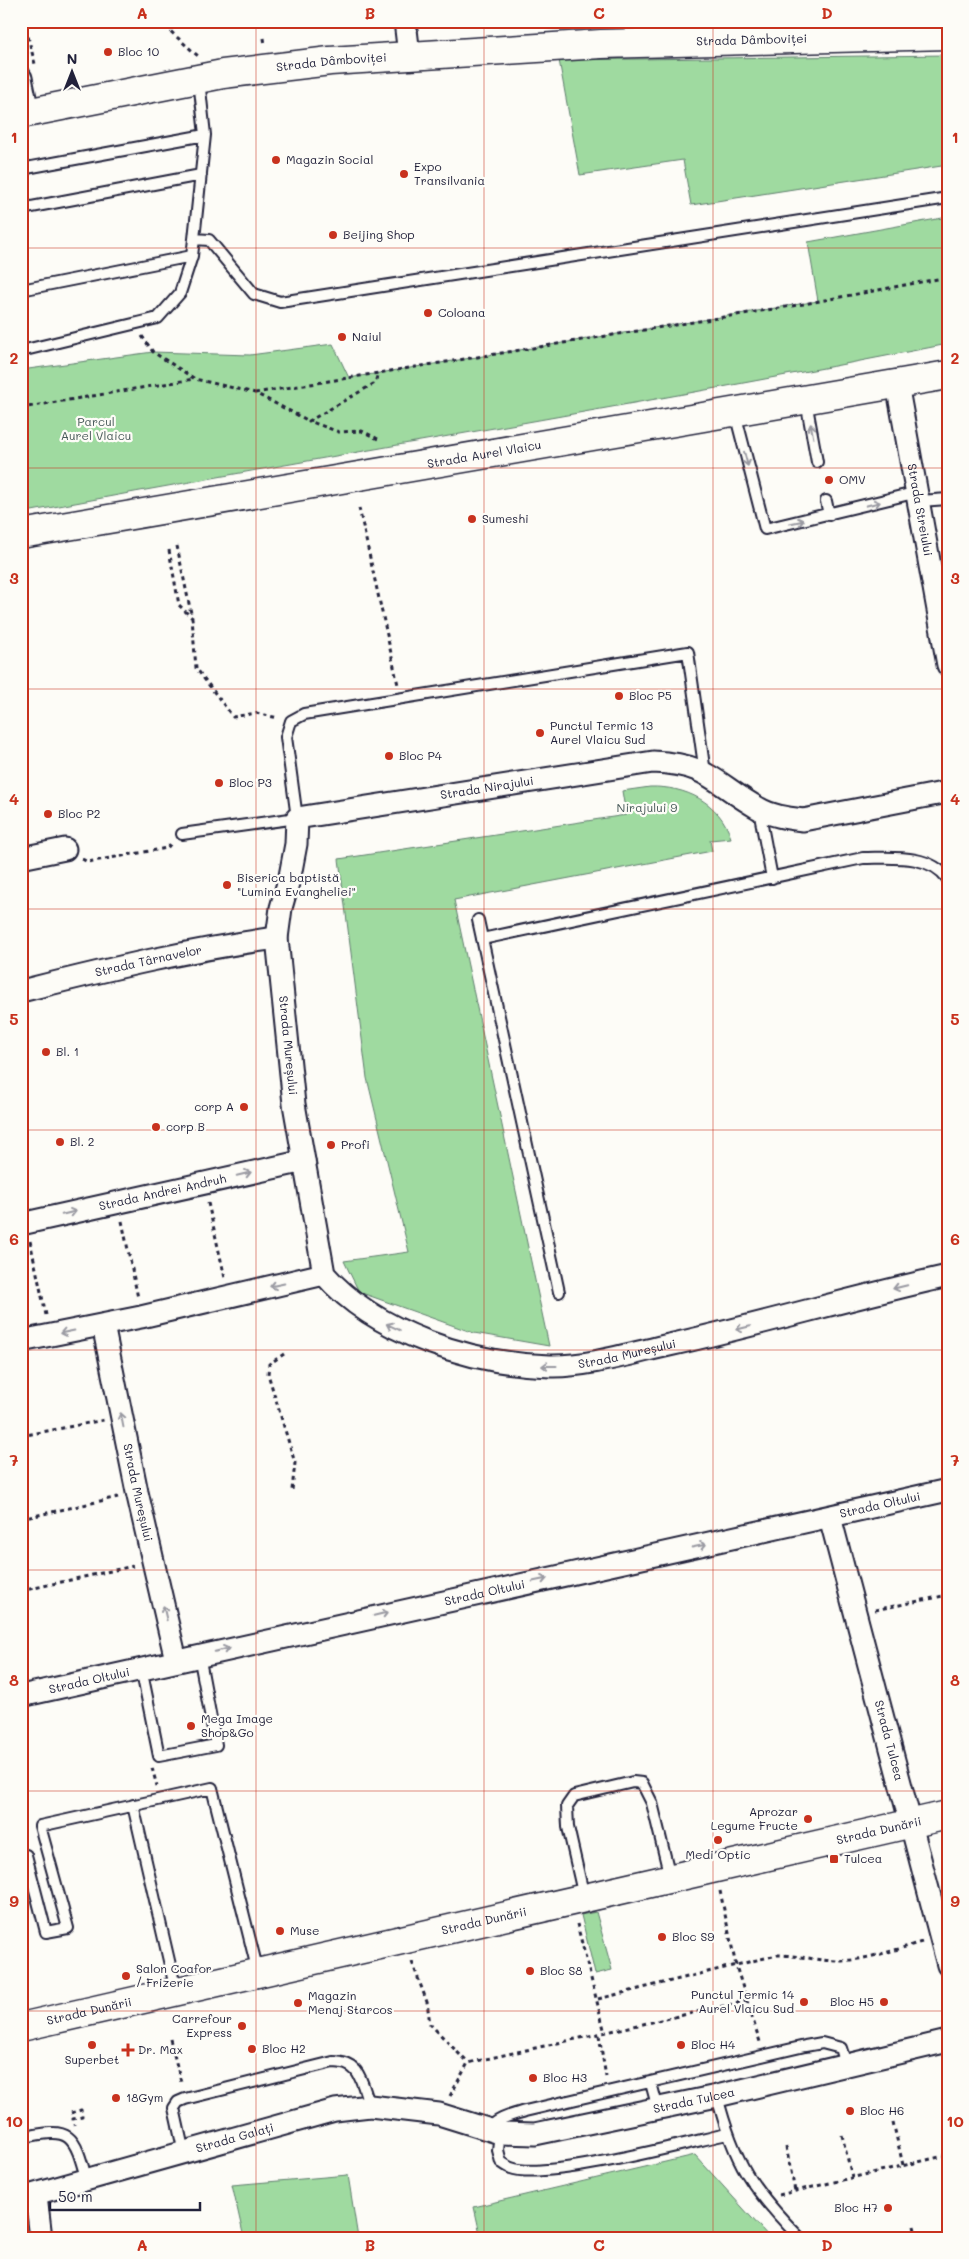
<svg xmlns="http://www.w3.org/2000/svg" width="969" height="2259" viewBox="0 0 969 2259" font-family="Mali,sans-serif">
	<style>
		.green { fill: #9fdaa0; stroke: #607e6e }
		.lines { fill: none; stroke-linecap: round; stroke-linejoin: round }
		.lane-casing { stroke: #22223b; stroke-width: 14 }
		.street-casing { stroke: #22223b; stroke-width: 25 }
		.secondary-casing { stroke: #22223b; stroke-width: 31 }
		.primary-casing { stroke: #22223b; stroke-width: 31 }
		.path { stroke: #22223b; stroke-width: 3; stroke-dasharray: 4 4; stroke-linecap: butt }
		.lane { stroke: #fdfcf7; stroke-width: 10 }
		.street { stroke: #fdfcf7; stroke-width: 21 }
		.secondary { stroke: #fdfcf7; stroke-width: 28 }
		.primary { stroke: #fdfcf7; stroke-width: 28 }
		.oneway { stroke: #9a9aa2 }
		.grid { fill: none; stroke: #c8321e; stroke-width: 1; stroke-opacity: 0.55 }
		.poi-dot { fill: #c8321e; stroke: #fdfcf7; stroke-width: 2 }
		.labels { text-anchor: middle; stroke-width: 4.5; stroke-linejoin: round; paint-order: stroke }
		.street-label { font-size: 12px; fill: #22223b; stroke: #fdfcf7 }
		.poi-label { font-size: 12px; fill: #22223b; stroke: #fdfcf7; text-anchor: start }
		.park-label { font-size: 12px; fill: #485959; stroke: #fdfcf7 }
		.neatline { fill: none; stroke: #c8321e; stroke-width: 2 }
		.grid-label { font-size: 16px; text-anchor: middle; font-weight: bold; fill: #c8321e }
	</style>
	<rect width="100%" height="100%" fill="#fdfcf7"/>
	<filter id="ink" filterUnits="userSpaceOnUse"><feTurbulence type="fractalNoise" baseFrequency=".02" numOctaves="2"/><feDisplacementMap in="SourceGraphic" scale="10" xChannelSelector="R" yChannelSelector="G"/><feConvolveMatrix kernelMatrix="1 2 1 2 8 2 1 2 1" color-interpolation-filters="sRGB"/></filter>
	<g filter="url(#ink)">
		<path class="green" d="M948 55V165L691 205 683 160 580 175 559 60Z
			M948 217V344C640 405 330 455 21 513V370L153 352 250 355 333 344 349 378 818 301 808 242Z
			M650 787C685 786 720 802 731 838L710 840 712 851 454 900 549 1346 474 1333 359 1292 344 1261 409 1252 367 1078 339 859 626 815 622 791Z
			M596 1912 612 1970 595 1974 581 1915Z
			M695 2155 770 2238H481L474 2207Z
			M348 2175 358 2238H244L232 2185Z"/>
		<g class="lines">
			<defs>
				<path id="lane" d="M683 41 685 21
					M199 80 205 135 194 239 209 240 254 294 280 302 948 198
					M21 169 205 135
					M21 209 201 175
					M21 290 192 256
					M21 351 158 318 180 293 192 256 194 239
					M806 401 817 462
					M735 413 765 529 918 492
					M826 501 829 515
					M920 501 948 499
					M759 810 772 878
					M182 834 297 818 286 737 291 721 304 714 688 652 705 773
					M478 920 559 1292
					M482 939 863 858C891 858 929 853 948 879
					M141 1668 159 1756 216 1745 199 1655
					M133 1805 176 1991
					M26 1855 46 1932 68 1928 40 1826 212 1788 258 1972
					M584 1897 568 1827 567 1806 574 1796 633 1782 642 1783 652 1803 670 1877
					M651 2083 658 2109
					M717 2096C734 2163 752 2189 800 2238
					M489 2129C497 2118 513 2115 525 2111L805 2046 822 2043 841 2048 846 2064
					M500 2133 498 2150 501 2162C504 2164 508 2167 511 2168 544 2181 686 2143 727 2134
					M21 2138C72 2126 74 2134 87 2181
					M184 2153 174 2108 178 2102 185 2099 333 2062C362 2062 361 2083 370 2106"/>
				<g id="street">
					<path d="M405 21 409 55"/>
					<path d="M645 43 646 21"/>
					<path d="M21 78 28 112"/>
					<path id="s1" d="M897 384 948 665"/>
					<path id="s2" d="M948 792 803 820C787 818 771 816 758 808 714 783 709 764 653 762L297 818 296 844 290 876 281 908 277 938 294 1104 324 1274C376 1334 473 1364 550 1366 586 1367 633 1353 669 1345 762 1324 854 1297 948 1276"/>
					<path d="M21 858 65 849"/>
					<path id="s3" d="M21 991C106 970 190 949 277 938"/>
					<path id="s4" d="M21 1224 304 1161"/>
					<path id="s5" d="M103 1325 137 1492 176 1660"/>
					<path d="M21 1341 141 1317 324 1274"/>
					<path id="s6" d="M830 1517 948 1965"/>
					<path id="s7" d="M21 1696 948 1490"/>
					<path d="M36 2195 41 2238"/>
					<path id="s8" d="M21 2198 335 2110 370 2106 439 2114 500 2133 535 2134 717 2096 948 2041"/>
				</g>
				<g id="secondary">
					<path id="s9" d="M21 114 223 74 330 61 601 44 948 35"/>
					<path id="s10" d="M21 2027 948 1815"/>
				</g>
				<g id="primary">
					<path id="s11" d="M21 534 948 375"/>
				</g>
			</defs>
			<use href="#lane" class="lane-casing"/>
			<use href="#street" class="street-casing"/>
			<use href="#secondary" class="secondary-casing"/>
			<use href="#primary" class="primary-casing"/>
			<path class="path" d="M24 21 35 64
				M159 21 198 56
				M264 38 265 45
				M142 336 153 352 195 379 255 393 309 421
				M255 393 798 305 948 277
				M21 408 194 379
				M378 439 362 431 339 432 309 421 375 383 378 373
				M359 508 398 685
				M177 546 192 618 196 668 233 717 256 713 278 718
				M169 550 179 605 192 618
				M82 859 88 862 167 848 172 842
				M208 1203 225 1278
				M122 1221 138 1298
				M30 1241 46 1315
				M284 1354 269 1364 268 1374 295 1463 292 1490
				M21 1436 104 1420
				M21 1519 118 1497
				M21 1591 133 1566
				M875 1610 948 1595
				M152 1768 157 1786
				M720 1891 736 1966 760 2042
				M577 1924 605 2033
				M412 1962 427 2002 430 2024 468 2063
				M598 1999 777 1955C798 1955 818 1961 839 1961 867 1960 894 1950 922 1942
				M599 2035 606 2077
				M170 2039 181 2082
				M450 2096 468 2063 746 2001
				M71 2113 81 2110 82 2117 73 2119 74 2125
				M893 2122 903 2165
				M842 2135 852 2177
				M786 2147 795 2191
				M779 2195 948 2155
				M914 2226 917 2238"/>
			<use href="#lane" class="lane"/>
			<use href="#street" class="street"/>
			<use href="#secondary" class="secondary"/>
			<use href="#primary" class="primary"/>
		</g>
		<defs><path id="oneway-shaft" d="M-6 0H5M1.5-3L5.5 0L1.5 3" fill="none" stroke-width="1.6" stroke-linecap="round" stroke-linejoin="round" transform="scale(1.25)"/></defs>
		<g class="oneway">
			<use href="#oneway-shaft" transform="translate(812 431) rotate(-101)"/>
			<use href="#oneway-shaft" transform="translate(746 459) rotate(75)"/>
			<use href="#oneway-shaft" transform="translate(873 504) rotate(-14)"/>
			<use href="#oneway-shaft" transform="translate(797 522) rotate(-12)"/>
			<use href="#oneway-shaft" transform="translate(244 1174) rotate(-13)"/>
			<use href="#oneway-shaft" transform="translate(69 1213) rotate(-13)"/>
			<use href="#oneway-shaft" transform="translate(277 1285) rotate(168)"/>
			<use href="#oneway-shaft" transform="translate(900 1287) rotate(167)"/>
			<use href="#oneway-shaft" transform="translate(393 1327) rotate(-155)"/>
			<use href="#oneway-shaft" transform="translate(743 1328) rotate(167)"/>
			<use href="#oneway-shaft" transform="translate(67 1332) rotate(169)"/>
			<use href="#oneway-shaft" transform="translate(549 1366) rotate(-180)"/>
			<use href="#oneway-shaft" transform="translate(122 1420) rotate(-101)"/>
			<use href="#oneway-shaft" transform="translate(699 1546) rotate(-12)"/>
			<use href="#oneway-shaft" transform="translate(540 1580) rotate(-12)"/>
			<use href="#oneway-shaft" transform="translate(165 1613) rotate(-103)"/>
			<use href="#oneway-shaft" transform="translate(381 1614) rotate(-13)"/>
			<use href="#oneway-shaft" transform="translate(222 1650) rotate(-13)"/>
		</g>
	</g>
	<path class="grid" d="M256 21V2238M484 21V2238M713 21V2238M21 248H948M21 468H948M21 689H948M21 909H948M21 1130H948M21 1350H948M21 1570H948M21 1791H948M21 2011H948"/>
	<g class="poi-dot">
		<circle cx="108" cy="52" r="5"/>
		<circle cx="276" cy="160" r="5"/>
		<circle cx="404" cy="174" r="5"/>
		<circle cx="333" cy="235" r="5"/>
		<circle cx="428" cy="313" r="5"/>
		<circle cx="342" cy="337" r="5"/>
		<circle cx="829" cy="480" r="5"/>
		<circle cx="472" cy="519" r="5"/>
		<circle cx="619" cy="696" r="5"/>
		<circle cx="540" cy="733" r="5"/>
		<circle cx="389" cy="756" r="5"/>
		<circle cx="219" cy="783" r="5"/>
		<circle cx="48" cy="814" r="5"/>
		<circle cx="227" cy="885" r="5"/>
		<circle cx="46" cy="1052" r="5"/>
		<circle cx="244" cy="1107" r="5"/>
		<circle cx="156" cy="1127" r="5"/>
		<circle cx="60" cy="1142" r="5"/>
		<circle cx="331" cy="1145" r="5"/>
		<circle cx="191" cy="1726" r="5"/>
		<circle cx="808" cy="1819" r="5"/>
		<circle cx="718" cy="1840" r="5"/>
		<rect x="829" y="1854" width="10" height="10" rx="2.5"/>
		<circle cx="280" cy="1931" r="5"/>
		<circle cx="662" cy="1937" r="5"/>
		<circle cx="530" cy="1971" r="5"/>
		<circle cx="126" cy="1976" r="5"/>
		<circle cx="804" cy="2002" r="5"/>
		<circle cx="884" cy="2002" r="5"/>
		<circle cx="298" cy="2003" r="5"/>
		<circle cx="242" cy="2026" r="5"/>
		<circle cx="92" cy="2045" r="5"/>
		<circle cx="681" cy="2045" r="5"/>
		<circle cx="252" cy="2049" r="5"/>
		<path d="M125.5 2042.5h5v5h5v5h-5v5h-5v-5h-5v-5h5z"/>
		<circle cx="533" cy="2078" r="5"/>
		<circle cx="116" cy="2098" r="5"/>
		<circle cx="850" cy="2111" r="5"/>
		<circle cx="888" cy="2208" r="5"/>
	</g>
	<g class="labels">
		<g class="street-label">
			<text dy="4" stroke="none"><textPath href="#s9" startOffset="736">Strada Dâmboviței</textPath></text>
			<text dy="4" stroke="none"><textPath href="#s9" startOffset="315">Strada Dâmboviței</textPath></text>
			<text dy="4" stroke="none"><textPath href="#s11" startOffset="470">Strada Aurel Vlaicu</textPath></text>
			<text dy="4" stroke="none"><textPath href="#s1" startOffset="128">Strada Streiului</textPath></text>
			<text transform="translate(487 788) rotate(-9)" y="4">Strada Nirajului</text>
			<text dy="4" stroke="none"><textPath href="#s3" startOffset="131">Strada Târnavelor</textPath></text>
			<text dy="4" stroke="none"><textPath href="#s2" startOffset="902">Strada Mureșului</textPath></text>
			<text dy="4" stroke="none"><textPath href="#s4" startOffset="145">Strada Andrei Andruh</textPath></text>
			<text dy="4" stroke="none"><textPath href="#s2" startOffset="1462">Strada Mureșului</textPath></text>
			<text dy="4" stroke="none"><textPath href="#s5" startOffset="171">Strada Mureșului</textPath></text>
			<text dy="4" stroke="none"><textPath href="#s7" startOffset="880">Strada Oltului</textPath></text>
			<text dy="4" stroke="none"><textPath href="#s7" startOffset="475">Strada Oltului</textPath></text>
			<text dy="4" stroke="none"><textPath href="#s7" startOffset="70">Strada Oltului</textPath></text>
			<text dy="4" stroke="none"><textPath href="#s6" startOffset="231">Strada Tulcea</textPath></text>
			<text dy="4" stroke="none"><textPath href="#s10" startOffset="880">Strada Dunării</textPath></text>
			<text dy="4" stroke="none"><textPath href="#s10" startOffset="475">Strada Dunării</textPath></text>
			<text dy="4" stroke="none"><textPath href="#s10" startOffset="70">Strada Dunării</textPath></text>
			<text dy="4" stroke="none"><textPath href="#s8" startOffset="692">Strada Tulcea</textPath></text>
			<text dy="4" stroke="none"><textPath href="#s8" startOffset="222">Strada Galați</textPath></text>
		</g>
		<g class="poi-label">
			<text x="118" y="56">Bloc 10</text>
			<text x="286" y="164">Magazin Social</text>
			<text x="414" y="171">Expo<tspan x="414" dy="14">Transilvania</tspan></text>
			<text x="343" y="239">Beijing Shop</text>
			<text x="438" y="317">Coloana</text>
			<text x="352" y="341">Naiul</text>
			<text x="839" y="484">OMV</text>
			<text x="482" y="523">Sumeshi</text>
			<text x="629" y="700">Bloc P5</text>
			<text x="550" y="730">Punctul Termic 13<tspan x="550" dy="14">Aurel Vlaicu Sud</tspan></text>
			<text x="399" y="760">Bloc P4</text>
			<text x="229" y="787">Bloc P3</text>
			<text x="58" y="818">Bloc P2</text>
			<text x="237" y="882">Biserica baptistă<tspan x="237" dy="14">"Lumina Evangheliei"</tspan></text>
			<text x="56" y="1056">Bl. 1</text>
			<text x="234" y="1111" text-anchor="end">corp A</text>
			<text x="166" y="1131">corp B</text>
			<text x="70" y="1146">Bl. 2</text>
			<text x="341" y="1149">Profi</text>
			<text x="201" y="1723">Mega Image<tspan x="201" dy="14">Shop&amp;Go</tspan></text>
			<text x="798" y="1816" text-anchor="end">Aprozar<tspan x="798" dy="14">Legume Fructe</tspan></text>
			<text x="718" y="1859" text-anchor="middle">Medi Optic</text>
			<text x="844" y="1863">Tulcea</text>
			<text x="290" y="1935">Muse</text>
			<text x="672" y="1941">Bloc S9</text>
			<text x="136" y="1973">Salon Coafor<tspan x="136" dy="14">/ Frizerie</tspan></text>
			<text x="540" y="1975">Bloc S8</text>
			<text x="794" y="1999" text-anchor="end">Punctul Termic 14<tspan x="794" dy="14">Aurel Vlaicu Sud</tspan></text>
			<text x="308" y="2000">Magazin<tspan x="308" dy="14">Menaj Starcos</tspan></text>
			<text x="874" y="2006" text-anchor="end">Bloc H5</text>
			<text x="232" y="2023" text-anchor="end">Carrefour<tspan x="232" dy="14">Express</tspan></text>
			<text x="691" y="2049">Bloc H4</text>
			<text x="262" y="2053">Bloc H2</text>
			<text x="138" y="2054">Dr. Max</text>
			<text x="92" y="2064" text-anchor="middle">Superbet</text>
			<text x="543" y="2082">Bloc H3</text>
			<text x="126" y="2102">18Gym</text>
			<text x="860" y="2115">Bloc H6</text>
			<text x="878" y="2212" text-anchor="end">Bloc H7</text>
		</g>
		<g class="park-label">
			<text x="96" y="426">Parcul<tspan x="96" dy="14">Aurel Vlaicu</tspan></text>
			<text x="647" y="812">Nirajului 9</text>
		</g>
	</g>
	<rect width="969" height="2259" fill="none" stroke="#fdfcf7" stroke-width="55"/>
	<g transform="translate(72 72)" stroke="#fdfcf7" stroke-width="4" paint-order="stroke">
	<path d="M0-4L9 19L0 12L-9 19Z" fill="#22223b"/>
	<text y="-8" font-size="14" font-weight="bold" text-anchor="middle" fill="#22223b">N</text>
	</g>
	<path d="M50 2202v8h150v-8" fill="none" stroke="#22223b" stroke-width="2.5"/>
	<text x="58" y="2202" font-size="15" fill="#22223b" stroke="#fdfcf7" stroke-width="4" paint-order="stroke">50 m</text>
	<rect x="28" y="28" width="914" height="2204" class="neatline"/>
	<g class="grid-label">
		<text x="142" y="19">A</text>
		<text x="370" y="19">B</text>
		<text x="599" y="19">C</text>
		<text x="827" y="19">D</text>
		<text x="14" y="143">1</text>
		<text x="955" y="143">1</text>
		<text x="14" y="364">2</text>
		<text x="955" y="364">2</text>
		<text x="14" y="584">3</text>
		<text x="955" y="584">3</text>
		<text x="14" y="805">4</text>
		<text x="955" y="805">4</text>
		<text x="14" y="1025">5</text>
		<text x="955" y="1025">5</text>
		<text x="14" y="1245">6</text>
		<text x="955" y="1245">6</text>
		<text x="14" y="1466">7</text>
		<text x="955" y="1466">7</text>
		<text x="14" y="1686">8</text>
		<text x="955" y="1686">8</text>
		<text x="14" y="1907">9</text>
		<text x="955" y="1907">9</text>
		<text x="14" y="2127">10</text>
		<text x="955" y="2127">10</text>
		<text x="142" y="2251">A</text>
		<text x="370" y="2251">B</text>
		<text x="599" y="2251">C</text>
		<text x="827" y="2251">D</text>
	</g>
</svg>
